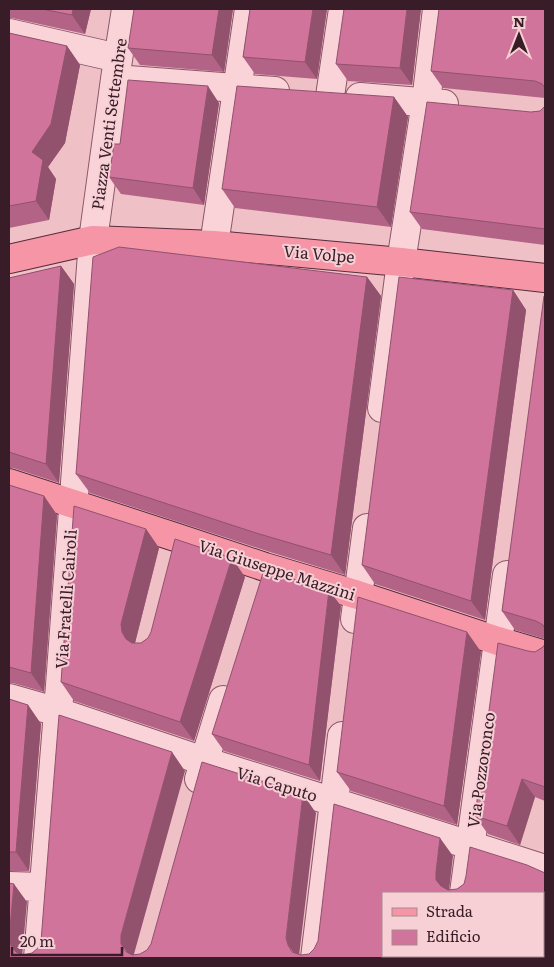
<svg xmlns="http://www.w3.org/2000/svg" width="554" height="967" viewBox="0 0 554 967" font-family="Literata,serif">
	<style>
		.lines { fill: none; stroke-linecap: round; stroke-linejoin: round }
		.minor-casing { stroke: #8a5767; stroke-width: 30 }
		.major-casing { stroke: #572c3d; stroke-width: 30 }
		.minor { stroke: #fad3d9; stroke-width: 28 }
		.major { stroke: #f595a6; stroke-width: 28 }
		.wall { fill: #b36486 }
		.shaded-wall { fill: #92516d }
		.building { fill: #d0749c; stroke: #92516d; fill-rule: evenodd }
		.labels { text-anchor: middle; stroke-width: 4; stroke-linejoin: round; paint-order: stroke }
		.street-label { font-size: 16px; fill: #381c27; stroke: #f7d0d5 }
	</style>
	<rect width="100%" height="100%" fill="#f0c0c7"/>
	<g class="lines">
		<defs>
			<path id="minor" d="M9 33 118 58
				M115 79 275 91
				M330 96 343 9
				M360 97 444 104
				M214 245 249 9
				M382 408 401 262 426 102 437 9
				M355 619 367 528
				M9 698 58 712 204 761 334 802 545 869
				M199 779 223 700
				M9 886 43 887
				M464 893 507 575
				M38 958 58 712 93 240 115 79 126 9
				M315 958 342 736"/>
			<path id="major" d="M9 259 93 240 214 245 401 262 545 278
				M9 483 178 538 265 567 358 595 498 641 545 655"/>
		</defs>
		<use href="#minor" class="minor-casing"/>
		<use href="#major" class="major-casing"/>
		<use href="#minor" class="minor"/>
		<use href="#major" class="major"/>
	</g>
	<path class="wall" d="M9 9H91L85 34 12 18H9Z
		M233 9 224 72 140 65 128 48Z
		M250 9H327L317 79 255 74 243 57Z
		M421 9 412 85 348 81 336 64Z
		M545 9V98L443 88 431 71Z
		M9 33 67 46 80 65 65 143 48 167 56 179 49 220 9 228Z
		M394 97 408 117 391 227 235 208 222 189Z
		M219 103 204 205 121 194 109 177 120 144Z
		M545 106V245L422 229 410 212 531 112 540 111Z
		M61 266 74 284 59 483 13 468H9V278Z
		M367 277 381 296 345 575 270 552 90 493 76 474Z
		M513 290 526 310 485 620 375 584 362 565Z
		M545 296V639L515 630 502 611Z
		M9 485 44 496 57 515 44 692 13 683H9Z
		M146 529 159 548 135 643H141L245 577 194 741 74 701 61 682Z
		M341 606 320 781 224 751 212 734Z
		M467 632 481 652 457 825 351 791 337 772Z
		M545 644V801L535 797 520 845 488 834 475 816 528 651 535 652 543 647Z
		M9 699 28 705 41 724 29 871H9Z"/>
	<path class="shaded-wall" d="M73 9H91L85 34 72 15Z
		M219 9H233L224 72 212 55Z
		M313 9H327L317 79 305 62Z
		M407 9H421L412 85 400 68Z
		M67 46 80 65 65 143 48 167 56 179 49 220 36 201 32 152Z
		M208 86 219 103 204 205 193 188Z
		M394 97 408 117 391 227 377 207Z
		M61 266 74 284 59 483 46 464Z
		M367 277 381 296 345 575 331 555Z
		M513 290 526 310 485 620 471 601Z
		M44 496 57 515 44 692 31 673Z
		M146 529 159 548 135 643V652L122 632 121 624Z
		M232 558 245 577 194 741 180 722Z
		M329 590 341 606 320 781 309 765Z
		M467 632 481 652 457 825 444 806Z
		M28 705 41 724 29 871 16 852Z
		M172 752 185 771 134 954V958H131L121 944V935Z
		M522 779 535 797 520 845 507 826Z
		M303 794 316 813 299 956 297 958 288 945 286 938Z
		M440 838 453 856 449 891 446 893 436 880V872Z
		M14 884 27 902 22 957 20 958 11 946 9 938Z"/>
	<path class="building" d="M42 9H73L72 15Z
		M134 9H219L212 55 128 48Z
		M250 9H313L305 62 243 57Z
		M344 9H407L400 68 336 64Z
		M439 9H545V88L542 84 535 81 431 71Z
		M9 33 67 46 51 124 32 152 43 160 36 201 9 206Z
		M128 80 208 86 193 188 109 177 114 144H120Z
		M237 86 394 97 377 207 222 189Z
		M427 102 531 112 540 111 545 106V229L410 212Z
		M119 247 367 277 331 555 256 533 76 474 93 257Z
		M61 266 46 464 9 452V278Z
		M399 277 513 290 471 601 362 565Z
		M544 296H545V629L543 625 536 621 502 611Z
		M9 485 44 496 31 673 9 667Z
		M74 506 146 529 121 624 122 632 126 639 132 643H141L148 638 151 632 175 539 232 558 180 722 61 682Z
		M264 570 329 590 309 765 212 734Z
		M358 597 467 632 444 806 337 772Z
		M498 643 528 651 535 652 543 647 545 644V787L522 779 507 826 475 816Z
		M9 699 28 705 16 852H9Z
		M59 715 172 752 121 935V944L125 951 132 955 140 954 147 950 151 944 202 762 303 794 286 938 288 945 292 952 301 955 309 954 314 949 318 941 334 804 440 838 436 872V880L441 886 448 890 457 889 464 884 466 876 470 847 527 865 545 873V958H9V883L14 884 9 938 11 946 16 952 23 955 32 953 38 948 41 941ZM383 893H543V956H383Z"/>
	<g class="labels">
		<g class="street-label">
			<text transform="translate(109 124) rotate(-82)" y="6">Piazza Venti Settembre</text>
			<text transform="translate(319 254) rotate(5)" y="6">Via Volpe</text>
			<text transform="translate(277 570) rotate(18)" y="6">Via Giuseppe Mazzini</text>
			<text transform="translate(66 599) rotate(-86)" y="6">Via Fratelli Cairoli</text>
			<text transform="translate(481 770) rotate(-82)" y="6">Via Pozzoronco</text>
			<text transform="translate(277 784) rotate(17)" y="6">Via Caputo</text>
		</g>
	</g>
	<rect width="554" height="967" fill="none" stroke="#381c27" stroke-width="20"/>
	<rect x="382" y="892" width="162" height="65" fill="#f7d0d5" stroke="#ab888f"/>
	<rect x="392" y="908" width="25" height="8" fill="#f595a6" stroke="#ab888f"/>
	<text x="426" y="917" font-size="15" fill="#381c27">Strada</text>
	<rect x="392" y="930" width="25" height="15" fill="#d0749c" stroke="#ab888f"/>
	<text x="426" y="942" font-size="15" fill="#381c27">Edificio</text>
	<g transform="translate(519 35)" stroke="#f7d0d5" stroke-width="4" paint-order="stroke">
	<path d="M0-4L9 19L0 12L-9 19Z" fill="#381c27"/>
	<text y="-8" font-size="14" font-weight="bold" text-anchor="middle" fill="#381c27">N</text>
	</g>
	<path d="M12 947v8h110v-8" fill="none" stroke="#381c27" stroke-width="2.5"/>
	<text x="20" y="947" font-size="15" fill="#381c27" stroke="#f7d0d5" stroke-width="4" paint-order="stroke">20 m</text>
</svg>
